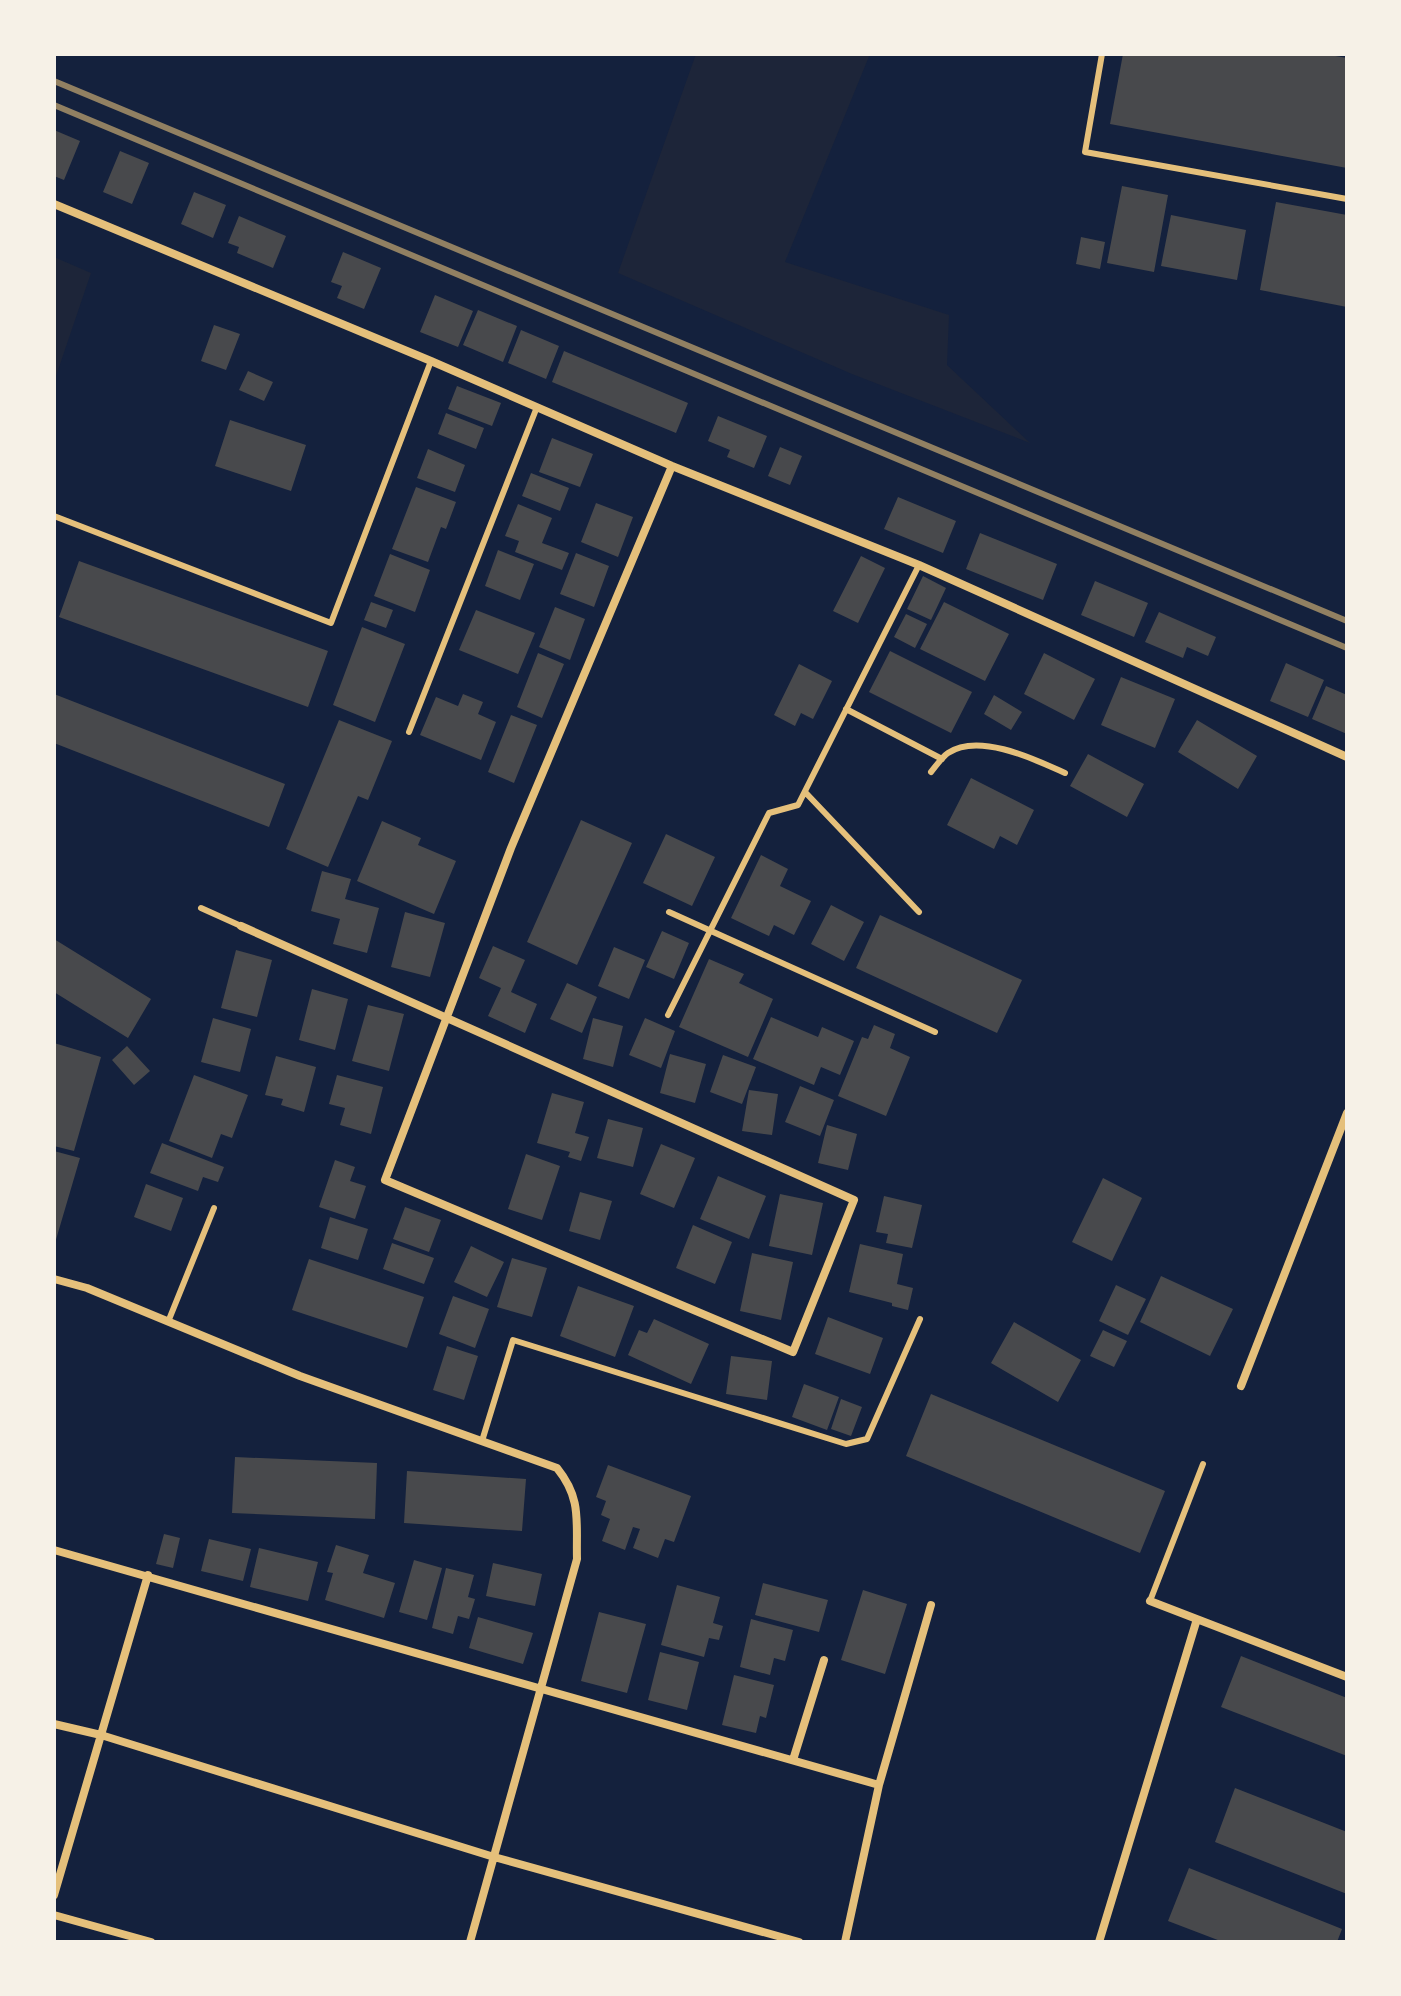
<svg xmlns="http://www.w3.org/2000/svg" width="1401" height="1996" viewBox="0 0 1401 1996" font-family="Overpass,sans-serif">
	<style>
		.green { fill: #1d2539 }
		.building { fill: #48494c }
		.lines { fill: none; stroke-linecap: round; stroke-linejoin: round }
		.service { stroke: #e5c07b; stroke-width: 6 }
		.minor { stroke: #e5c07b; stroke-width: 8 }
		.rail { stroke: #918062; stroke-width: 6 }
	</style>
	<rect width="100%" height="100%" fill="#14213d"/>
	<path class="green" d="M696 54H870L785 262 949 315 947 365 1030 443 852 374 618 273Z
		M54 257 91 273 54 382Z"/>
	<path class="building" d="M1123 54H1324L1347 58V168L1110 124Z
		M54 130 80 141 64 180 54 176Z
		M120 151 149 163 132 204 103 192Z
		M1122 186 1168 195 1154 272 1107 263Z
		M194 192 226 205 213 238 181 224Z
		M1276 202 1347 215V307L1260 290Z
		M1171 215 1246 230 1237 280 1161 266Z
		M239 216 286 236 273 268 237 253 239 247 228 243Z
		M1081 237 1105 242 1100 269 1076 264Z
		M343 252 381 268 364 309 337 298 342 286 331 282Z
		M435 295 473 311 458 347 420 332Z
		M478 310 517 326 503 362 463 345Z
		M214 325 240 334 226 370 201 361Z
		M521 330 559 346 546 379 508 363Z
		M564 351 688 403 676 433 552 382Z
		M248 371 273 382 264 401 239 390Z
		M457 386 501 403 492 426 448 409Z
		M446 413 484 428 476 449 438 434Z
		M718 416 767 436 754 468 727 457 730 450 708 441Z
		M230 420 306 445 291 491 215 466Z
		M552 438 593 454 580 487 539 472Z
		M780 447 802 456 790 485 768 476Z
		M428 449 465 465 455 492 417 478Z
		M531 473 569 488 560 511 522 496Z
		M416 487 456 502 446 529 441 527 428 562 392 549Z
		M898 497 956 521 943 553 884 529Z
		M596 503 633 517 618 557 581 542Z
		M518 504 552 518 542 543 569 553 562 570 515 552 519 541 505 536Z
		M980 533 1057 564 1043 600 966 569Z
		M498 550 534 564 520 600 485 586Z
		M576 553 609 566 594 607 560 594Z
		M390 554 430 570 415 612 374 596Z
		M861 556 885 568 858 623 833 611Z
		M79 561 328 651 308 707 59 617Z
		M923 576 946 588 931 620 907 609Z
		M1095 581 1148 603 1134 637 1081 615Z
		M371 602 393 610 386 628 364 620Z
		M944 602 1009 634 985 681 920 649Z
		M555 607 585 619 570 660 539 647Z
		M476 610 535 633 518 674 459 650Z
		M1159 612 1216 637 1208 656 1187 647 1183 658 1145 642Z
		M906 614 927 624 915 648 894 637Z
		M362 627 405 644 375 722 333 705Z
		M890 651 972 692 951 733 869 692Z
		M538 653 564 664 542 718 517 707Z
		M1044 653 1095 679 1074 720 1024 694Z
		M1286 663 1324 680 1308 717 1270 701Z
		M799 664 832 681 813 719 801 713 795 726 774 715Z
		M1121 677 1175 699 1155 748 1101 725Z
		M1326 686 1347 695V734L1312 719Z
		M54 694 285 784 269 827 54 743Z
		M463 694 483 702 478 714 496 722 481 760 420 735 436 697 458 706Z
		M994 695 1022 712 1011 730 984 714Z
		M511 715 537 725 514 783 488 772Z
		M339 720 392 741 368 800 358 796 328 867 286 849Z
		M1197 720 1257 756 1238 789 1178 752Z
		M1088 754 1144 784 1127 817 1070 786Z
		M971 778 1034 810 1017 845 1000 836 994 849 947 825Z
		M581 820 632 843 577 965 527 942Z
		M382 821 421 838 418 845 456 861 434 914 357 881Z
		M666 834 715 857 692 906 643 883Z
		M761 855 788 869 780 886 811 901 794 935 774 925 769 936 731 918Z
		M322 871 351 879 345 899 379 908 367 953 333 944 340 919 311 911Z
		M831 905 864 922 844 961 811 944Z
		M405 912 445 923 430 977 391 967Z
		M880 915 1022 980 997 1033 856 968Z
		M662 931 689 943 674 979 646 967Z
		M54 939 151 999 128 1038 54 992Z
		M493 946 525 960 511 992 537 1004 525 1033 488 1016 501 988 479 978Z
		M614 947 645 960 629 999 598 986Z
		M236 950 272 960 257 1017 221 1008Z
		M709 959 744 974 739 983 773 999 748 1057 679 1027Z
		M567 983 597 997 582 1033 550 1019Z
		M312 989 348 999 335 1050 299 1040Z
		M368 1005 404 1014 389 1071 352 1061Z
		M771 1017 818 1037 822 1027 854 1041 840 1075 821 1067 814 1085 753 1059Z
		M213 1018 251 1029 240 1072 201 1062Z
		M593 1018 623 1026 613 1067 583 1059Z
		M645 1018 675 1031 661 1068 629 1055Z
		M874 1025 895 1034 890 1048 910 1057 886 1116 838 1096 862 1037 868 1039Z
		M54 1043 101 1057 74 1151 54 1146Z
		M127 1046 150 1071 134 1085 112 1060Z
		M670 1054 706 1064 695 1103 660 1093Z
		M723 1055 756 1067 742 1104 710 1092Z
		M276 1056 316 1067 304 1112 281 1105 283 1099 265 1095Z
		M194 1075 248 1095 232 1138 221 1134 212 1158 169 1141Z
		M337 1075 383 1087 371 1134 340 1125 345 1108 329 1104Z
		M800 1086 834 1100 820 1136 785 1122Z
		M749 1090 778 1094 772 1135 742 1131Z
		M552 1093 584 1102 575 1133 589 1137 581 1161 568 1157 570 1152 537 1143Z
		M608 1119 643 1128 633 1167 597 1158Z
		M827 1125 857 1134 848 1170 818 1163Z
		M162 1143 224 1167 218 1182 203 1177 198 1191 150 1173Z
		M661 1144 695 1158 674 1208 640 1194Z
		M54 1151 80 1158 55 1243H54Z
		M526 1154 560 1166 542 1220 508 1209Z
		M335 1160 355 1167 350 1181 366 1186 355 1219 319 1207Z
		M718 1176 766 1196 749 1239 700 1219Z
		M1103 1178 1142 1198 1112 1261 1072 1242Z
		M146 1184 183 1198 171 1231 134 1217Z
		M580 1192 612 1201 600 1240 569 1231Z
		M780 1194 823 1203 812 1255 769 1246Z
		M884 1196 922 1205 912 1248 886 1243 888 1234 876 1232Z
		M405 1207 441 1220 429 1252 393 1239Z
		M330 1217 368 1229 358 1260 321 1248Z
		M693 1225 732 1242 715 1284 676 1268Z
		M392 1243 434 1258 424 1284 383 1269Z
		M860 1244 903 1254 897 1284 913 1288 908 1310 892 1306V1303L849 1292Z
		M471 1246 504 1262 487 1297 454 1282Z
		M752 1253 793 1262 781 1320 740 1311Z
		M512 1258 547 1268 532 1317 497 1307Z
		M309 1259 424 1297 407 1348 292 1310Z
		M1161 1276 1233 1309 1210 1356 1140 1322Z
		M1116 1285 1146 1299 1128 1335 1099 1321Z
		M578 1286 634 1306 615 1357 560 1336Z
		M453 1296 489 1309 475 1348 439 1334Z
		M828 1317 883 1338 870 1374 815 1354Z
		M654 1319 709 1344 691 1384 628 1355 639 1330 647 1333Z
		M1014 1322 1081 1360 1058 1402 991 1363Z
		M1103 1330 1127 1341 1114 1367 1090 1356Z
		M447 1346 478 1356 464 1400 433 1390Z
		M731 1356 772 1361 767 1400 726 1394Z
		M804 1384 839 1397 827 1430 792 1417Z
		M931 1394 1165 1491 1140 1553 906 1456Z
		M841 1399 862 1407 851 1436 831 1429Z
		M235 1457 377 1463 375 1519 232 1513Z
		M608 1465 691 1496 674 1542 665 1539 658 1558 633 1548 640 1529 633 1527 625 1550 602 1541 610 1519 601 1515 606 1501 596 1497Z
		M407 1471 526 1479 522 1531 404 1523Z
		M164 1534 180 1538 173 1568 156 1564Z
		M209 1539 251 1549 243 1581 201 1571Z
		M336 1545 369 1555 363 1573 395 1583 384 1618 325 1600 333 1573 327 1572Z
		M259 1548 318 1562 308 1601 250 1587Z
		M414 1560 442 1568 427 1620 399 1612Z
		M493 1563 542 1574 535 1606 486 1596Z
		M446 1568 474 1575 468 1597 475 1599 469 1619 458 1616 453 1634 432 1628Z
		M763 1583 828 1600 819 1632 755 1615Z
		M677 1585 720 1597 713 1623 723 1626 719 1640 709 1638 704 1657 661 1645Z
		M863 1590 907 1604 885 1674 841 1660Z
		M599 1612 646 1624 627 1693 581 1681Z
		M478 1617 533 1633 523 1664 469 1648Z
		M751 1619 793 1630 785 1661 774 1658 770 1675 740 1667Z
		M660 1652 699 1662 687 1710 648 1700Z
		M1241 1656 1347 1698V1756L1221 1707Z
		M734 1675 774 1685 766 1718 760 1716 756 1733 722 1725Z
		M1235 1788 1347 1832V1894L1215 1842Z
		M1189 1868 1342 1929 1337 1942H1223L1168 1921Z"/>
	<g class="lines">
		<path class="service" d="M1102 54 1085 152 1347 199
			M54 516 331 623 431 361
			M846 709 942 759
			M409 732 537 407
			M931 772C936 766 942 757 948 753 979 732 1036 760 1065 773
			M805 792 919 912
			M201 908 241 926
			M669 912 935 1032
			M668 1015 769 813 798 805 919 565
			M168 1322 214 1208
			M482 1441 513 1340 846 1444 867 1439 920 1319
			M1150 1601 1203 1464"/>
		<path class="minor" d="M54 204 431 361 672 466 919 565 1347 757
			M241 926 854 1200 793 1352 385 1180 511 848 672 466
			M54 1279 87 1288 300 1376 557 1468C582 1499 576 1521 577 1559L470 1942
			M1241 1386 1347 1113
			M54 1550 879 1785 845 1942
			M1150 1601 1347 1677
			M54 1724 101 1735 494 1857 799 1942
			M793 1760 824 1660
			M879 1785 931 1605
			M54 1895 148 1575
			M54 1915 151 1942
			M1099 1942 1197 1619"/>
		<path class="rail" d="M54 81 1347 621
			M54 105 1347 648"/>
	</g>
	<rect width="1401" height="1996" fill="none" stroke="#f6f1e7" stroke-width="112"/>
</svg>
